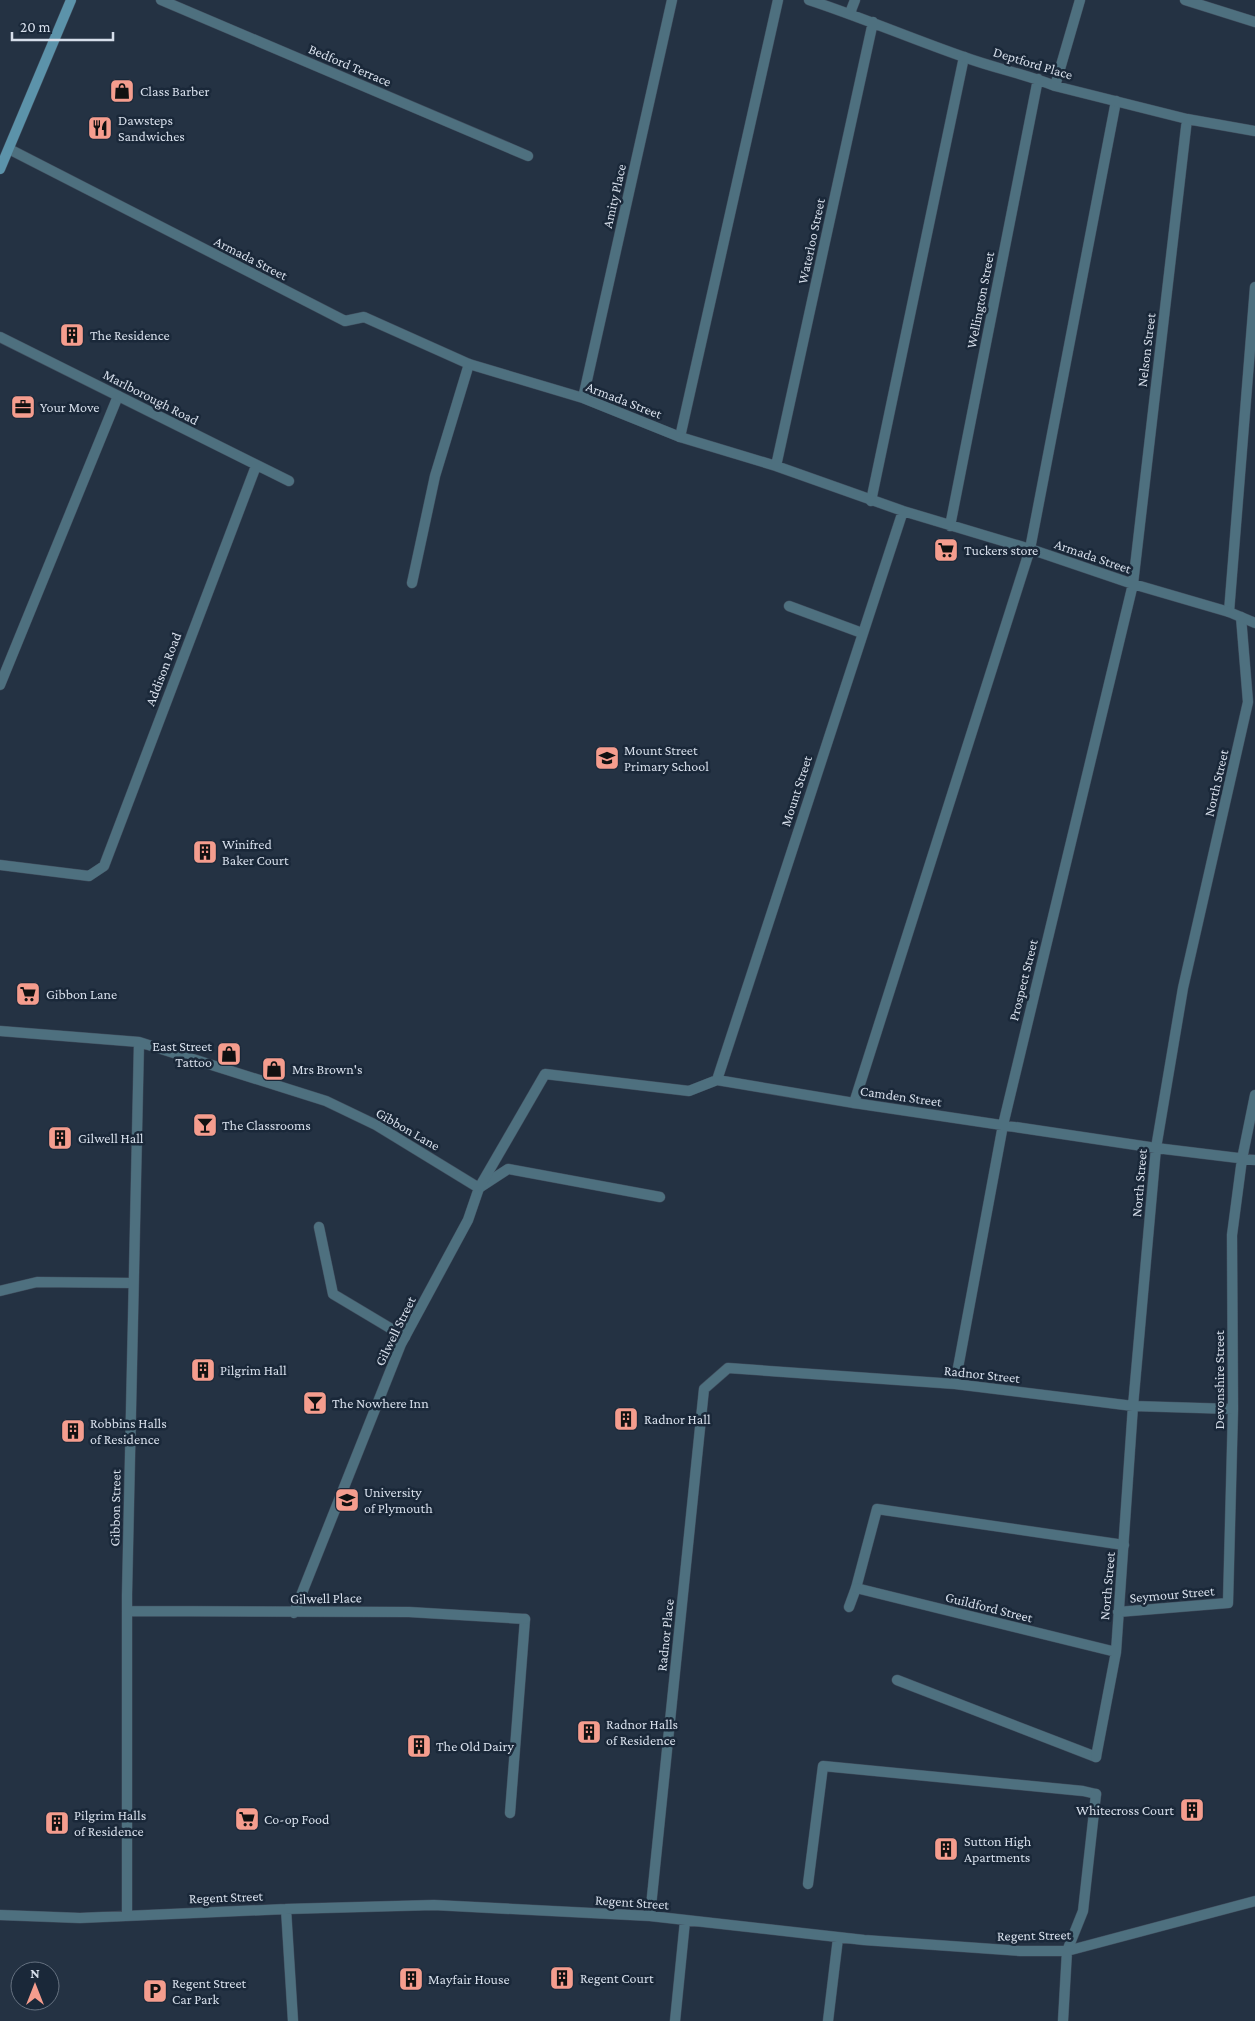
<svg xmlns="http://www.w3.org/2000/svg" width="1255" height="2021" viewBox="0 0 1255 2021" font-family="'Crimson Pro',serif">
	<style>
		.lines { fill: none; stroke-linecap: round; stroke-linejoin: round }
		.lane-casing { stroke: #404e5e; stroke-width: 11 }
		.street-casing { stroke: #404e5e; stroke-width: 11 }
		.secondary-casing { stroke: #404e5e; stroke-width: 11 }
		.lane { stroke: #4e707f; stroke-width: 10 }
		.street { stroke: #4e707f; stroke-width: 10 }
		.secondary { stroke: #5c93aa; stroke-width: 10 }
		.labels { text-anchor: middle; stroke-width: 5; stroke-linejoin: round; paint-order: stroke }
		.street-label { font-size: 14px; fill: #d6deea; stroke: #1a2839 }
		.poi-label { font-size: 14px; fill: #d6deea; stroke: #1a2839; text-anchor: start }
	</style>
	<rect width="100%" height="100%" fill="#243243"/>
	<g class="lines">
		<defs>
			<path id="lane" d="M161 0 528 156
				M1185 0 1255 22
				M680 437 778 0
				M871 501 964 57
				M412 583 435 476 469 364
				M789 606 862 633
				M1229 612 1255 287
				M0 685 118 396
				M854 1103 1030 549 1116 101
				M1156 1148 1183 988 1248 702 1241 617
				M479 1188 508 1169 660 1197
				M319 1227 333 1294 405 1337
				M0 1291 37 1282 133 1283
				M849 1607 856 1588 877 1509 1124 1545
				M897 1680 1096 1757
				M510 1813 525 1619
				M808 1884 823 1766 1083 1791 1096 1794"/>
			<path id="street" d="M809 0C861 17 912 39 964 57 994 68 1025 74 1055 86L1187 119 1255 131
				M850 13 855 0
				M1055 86 1080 0
				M9 149 345 321 364 317 469 364 583 398 680 437 776 466 903 511 1030 549 1133 584 1229 612 1255 623
				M0 337 289 481
				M583 398 672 0
				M776 466 873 22
				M950 526 1038 79
				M0 865 89 876 104 866 256 466
				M0 1031 139 1042 326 1101 376 1125 479 1188
				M717 1080 903 511
				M955 1384 1003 1125 1133 584 1187 119
				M856 1588 1116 1652
				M127 1611 409 1612 525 1619
				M1118 1612 1228 1603 1233 1409 1232 1235 1242 1159 1255 1095
				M294 1613 401 1344 468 1220 479 1188 545 1074 689 1091 717 1080 854 1103 1156 1148 1255 1160
				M1096 1757 1116 1652 1133 1406 1156 1148
				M286 1909 293 2021
				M0 1915 80 1918 286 1909 434 1905 650 1916 864 1940 1020 1951H1067L1255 1901
				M127 1915V1595L139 1042
				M650 1916 704 1389 728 1368 955 1384 1133 1406 1233 1409
				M675 2021 685 1921
				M828 2021 838 1938
				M1063 2021 1067 1951 1083 1911 1096 1794"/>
			<path id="secondary" d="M0 169 71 0"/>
		</defs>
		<use href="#lane" class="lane-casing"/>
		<use href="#street" class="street-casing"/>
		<use href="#secondary" class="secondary-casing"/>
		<use href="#lane" class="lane"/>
		<use href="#street" class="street"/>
		<use href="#secondary" class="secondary"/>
	</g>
	<defs>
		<symbol id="shop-square" viewBox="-11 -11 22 22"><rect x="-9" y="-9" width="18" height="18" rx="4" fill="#f59d8e" stroke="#1a2839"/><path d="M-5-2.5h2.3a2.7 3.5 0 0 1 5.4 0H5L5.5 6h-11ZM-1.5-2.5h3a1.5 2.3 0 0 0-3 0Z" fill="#111"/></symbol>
		<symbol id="restaurant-square" viewBox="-11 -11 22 22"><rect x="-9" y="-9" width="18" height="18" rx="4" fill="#f59d8e" stroke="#1a2839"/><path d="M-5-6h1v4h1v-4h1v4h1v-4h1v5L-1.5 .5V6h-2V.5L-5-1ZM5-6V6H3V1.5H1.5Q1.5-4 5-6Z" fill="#111"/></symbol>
		<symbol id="building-square" viewBox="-11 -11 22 22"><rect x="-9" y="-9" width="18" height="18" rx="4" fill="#f59d8e" stroke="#1a2839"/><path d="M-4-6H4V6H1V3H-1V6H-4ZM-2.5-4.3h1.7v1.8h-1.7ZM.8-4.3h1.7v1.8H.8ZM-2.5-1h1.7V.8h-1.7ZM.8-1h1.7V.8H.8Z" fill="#111"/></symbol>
		<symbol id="office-square" viewBox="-11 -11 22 22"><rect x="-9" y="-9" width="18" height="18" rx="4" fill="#f59d8e" stroke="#1a2839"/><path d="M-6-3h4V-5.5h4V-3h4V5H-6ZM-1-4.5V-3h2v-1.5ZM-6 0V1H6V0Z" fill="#111"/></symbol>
		<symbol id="supermarket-square" viewBox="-11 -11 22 22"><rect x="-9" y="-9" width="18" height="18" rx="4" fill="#f59d8e" stroke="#1a2839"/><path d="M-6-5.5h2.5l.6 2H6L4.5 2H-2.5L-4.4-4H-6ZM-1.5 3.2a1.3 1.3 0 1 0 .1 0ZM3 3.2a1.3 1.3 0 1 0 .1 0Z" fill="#111"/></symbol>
		<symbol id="school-square" viewBox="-11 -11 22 22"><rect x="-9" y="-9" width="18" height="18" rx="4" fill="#f59d8e" stroke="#1a2839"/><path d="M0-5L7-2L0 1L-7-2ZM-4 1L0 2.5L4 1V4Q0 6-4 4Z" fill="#111"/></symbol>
		<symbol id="bar-square" viewBox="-11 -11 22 22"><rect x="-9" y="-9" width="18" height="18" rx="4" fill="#f59d8e" stroke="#1a2839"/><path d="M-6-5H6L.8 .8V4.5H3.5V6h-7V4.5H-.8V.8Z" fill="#111"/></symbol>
		<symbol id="university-square" viewBox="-11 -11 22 22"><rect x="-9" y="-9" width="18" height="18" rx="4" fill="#f59d8e" stroke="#1a2839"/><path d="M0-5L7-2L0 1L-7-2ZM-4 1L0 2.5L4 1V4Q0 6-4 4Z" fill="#111"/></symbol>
		<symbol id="parking-square" viewBox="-11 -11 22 22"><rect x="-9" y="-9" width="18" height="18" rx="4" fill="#f59d8e" stroke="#1a2839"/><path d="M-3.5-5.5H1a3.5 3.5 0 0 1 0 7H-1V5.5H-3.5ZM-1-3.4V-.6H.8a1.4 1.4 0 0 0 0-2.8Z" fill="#111"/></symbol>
	</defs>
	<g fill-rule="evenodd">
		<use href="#shop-square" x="108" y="77" width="28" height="28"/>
		<use href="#restaurant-square" x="86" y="114" width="28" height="28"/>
		<use href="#building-square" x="58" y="321" width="28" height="28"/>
		<use href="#office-square" x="9" y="393" width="28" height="28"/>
		<use href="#supermarket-square" x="932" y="536" width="28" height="28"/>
		<use href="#school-square" x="593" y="744" width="28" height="28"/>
		<use href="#building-square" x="191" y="838" width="28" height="28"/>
		<use href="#supermarket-square" x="14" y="980" width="28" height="28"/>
		<use href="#shop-square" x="215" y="1040" width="28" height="28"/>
		<use href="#shop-square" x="260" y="1055" width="28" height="28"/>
		<use href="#bar-square" x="191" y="1111" width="28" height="28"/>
		<use href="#building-square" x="46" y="1124" width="28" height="28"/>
		<use href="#building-square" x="189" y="1356" width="28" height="28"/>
		<use href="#bar-square" x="301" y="1389" width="28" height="28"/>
		<use href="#building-square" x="612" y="1405" width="28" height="28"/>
		<use href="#building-square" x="59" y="1417" width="28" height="28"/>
		<use href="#university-square" x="333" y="1486" width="28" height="28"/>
		<use href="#building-square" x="575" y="1718" width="28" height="28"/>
		<use href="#building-square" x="405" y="1732" width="28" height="28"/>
		<use href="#building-square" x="1178" y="1796" width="28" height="28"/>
		<use href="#supermarket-square" x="233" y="1805" width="28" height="28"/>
		<use href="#building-square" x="43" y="1809" width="28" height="28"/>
		<use href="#building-square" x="932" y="1835" width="28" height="28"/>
		<use href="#building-square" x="548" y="1964" width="28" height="28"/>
		<use href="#building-square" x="397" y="1965" width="28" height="28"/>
		<use href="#parking-square" x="141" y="1977" width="28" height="28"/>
	</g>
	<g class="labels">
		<g class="street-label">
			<text transform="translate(1033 63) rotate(17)" y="5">Deptford Place</text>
			<text transform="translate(350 65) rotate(23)" y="5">Bedford Terrace</text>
			<text transform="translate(614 196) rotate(-77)" y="5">Amity Place</text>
			<text transform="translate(811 241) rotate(-78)" y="5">Waterloo Street</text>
			<text transform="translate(251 258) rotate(27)" y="5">Armada Street</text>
			<text transform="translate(980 300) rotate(-79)" y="5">Wellington Street</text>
			<text transform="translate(1146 350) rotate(-83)" y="5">Nelson Street</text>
			<text transform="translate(151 397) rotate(27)" y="5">Marlborough Road</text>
			<text transform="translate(624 400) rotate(21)" y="5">Armada Street</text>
			<text transform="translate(1093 556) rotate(19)" y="5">Armada Street</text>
			<text transform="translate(163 669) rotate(-69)" y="5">Addison Road</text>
			<text transform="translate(1216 783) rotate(-77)" y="5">North Street</text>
			<text transform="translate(796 791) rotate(-72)" y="5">Mount Street</text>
			<text transform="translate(1023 980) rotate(-76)" y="5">Prospect Street</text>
			<text transform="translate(901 1096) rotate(8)" y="5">Camden Street</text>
			<text transform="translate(408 1129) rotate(30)" y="5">Gibbon Lane</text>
			<text transform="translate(1139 1183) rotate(-85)" y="5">North Street</text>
			<text transform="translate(395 1331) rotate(-64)" y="5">Gilwell Street</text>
			<text transform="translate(982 1374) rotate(6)" y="5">Radnor Street</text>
			<text transform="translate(1219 1380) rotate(-90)" y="5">Devonshire Street</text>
			<text transform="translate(115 1508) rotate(-89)" y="5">Gibbon Street</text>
			<text transform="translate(1107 1586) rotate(-85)" y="5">North Street</text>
			<text transform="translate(1172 1594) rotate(-5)" y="5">Seymour Street</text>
			<text transform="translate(326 1598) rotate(-1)" y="5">Gilwell Place</text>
			<text transform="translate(989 1607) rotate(14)" y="5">Guildford Street</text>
			<text transform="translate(665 1635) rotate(-84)" y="5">Radnor Place</text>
			<text transform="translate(226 1897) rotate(-2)" y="5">Regent Street</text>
			<text transform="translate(632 1902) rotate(4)" y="5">Regent Street</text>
			<text transform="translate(1034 1935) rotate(-1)" y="5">Regent Street</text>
		</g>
		<g class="poi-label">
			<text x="140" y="96">Class Barber</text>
			<text x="118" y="125">Dawsteps<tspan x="118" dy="16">Sandwiches</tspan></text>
			<text x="90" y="340">The Residence</text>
			<text x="40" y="412">Your Move</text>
			<text x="964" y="555">Tuckers store</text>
			<text x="624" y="755">Mount Street<tspan x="624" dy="16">Primary School</tspan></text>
			<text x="222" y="849">Winifred<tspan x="222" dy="16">Baker Court</tspan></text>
			<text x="46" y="999">Gibbon Lane</text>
			<text x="212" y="1051" text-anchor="end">East Street<tspan x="212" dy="16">Tattoo</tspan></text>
			<text x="292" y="1074">Mrs Brown's</text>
			<text x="222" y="1130">The Classrooms</text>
			<text x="78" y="1143">Gilwell Hall</text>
			<text x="220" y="1375">Pilgrim Hall</text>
			<text x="332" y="1408">The Nowhere Inn</text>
			<text x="644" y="1424">Radnor Hall</text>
			<text x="90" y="1428">Robbins Halls<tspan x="90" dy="16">of Residence</tspan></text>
			<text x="364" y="1497">University<tspan x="364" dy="16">of Plymouth</tspan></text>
			<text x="606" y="1729">Radnor Halls<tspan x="606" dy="16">of Residence</tspan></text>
			<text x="436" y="1751">The Old Dairy</text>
			<text x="1174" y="1815" text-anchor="end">Whitecross Court</text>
			<text x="74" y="1820">Pilgrim Halls<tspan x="74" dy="16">of Residence</tspan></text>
			<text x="264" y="1824">Co-op Food</text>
			<text x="964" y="1846">Sutton High<tspan x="964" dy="16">Apartments</tspan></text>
			<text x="580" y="1983">Regent Court</text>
			<text x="428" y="1984">Mayfair House</text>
			<text x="172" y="1988">Regent Street<tspan x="172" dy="16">Car Park</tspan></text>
		</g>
	</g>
	<g transform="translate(35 1986)"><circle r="24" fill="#1a2839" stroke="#657180"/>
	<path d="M0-4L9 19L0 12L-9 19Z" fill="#f59d8e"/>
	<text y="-8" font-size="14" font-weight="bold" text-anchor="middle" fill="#d6deea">N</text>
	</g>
	<path d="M12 32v8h101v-8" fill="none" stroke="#d6deea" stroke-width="2.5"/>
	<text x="20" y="32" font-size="15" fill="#d6deea" stroke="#1a2839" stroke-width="4" paint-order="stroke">20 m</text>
</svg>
